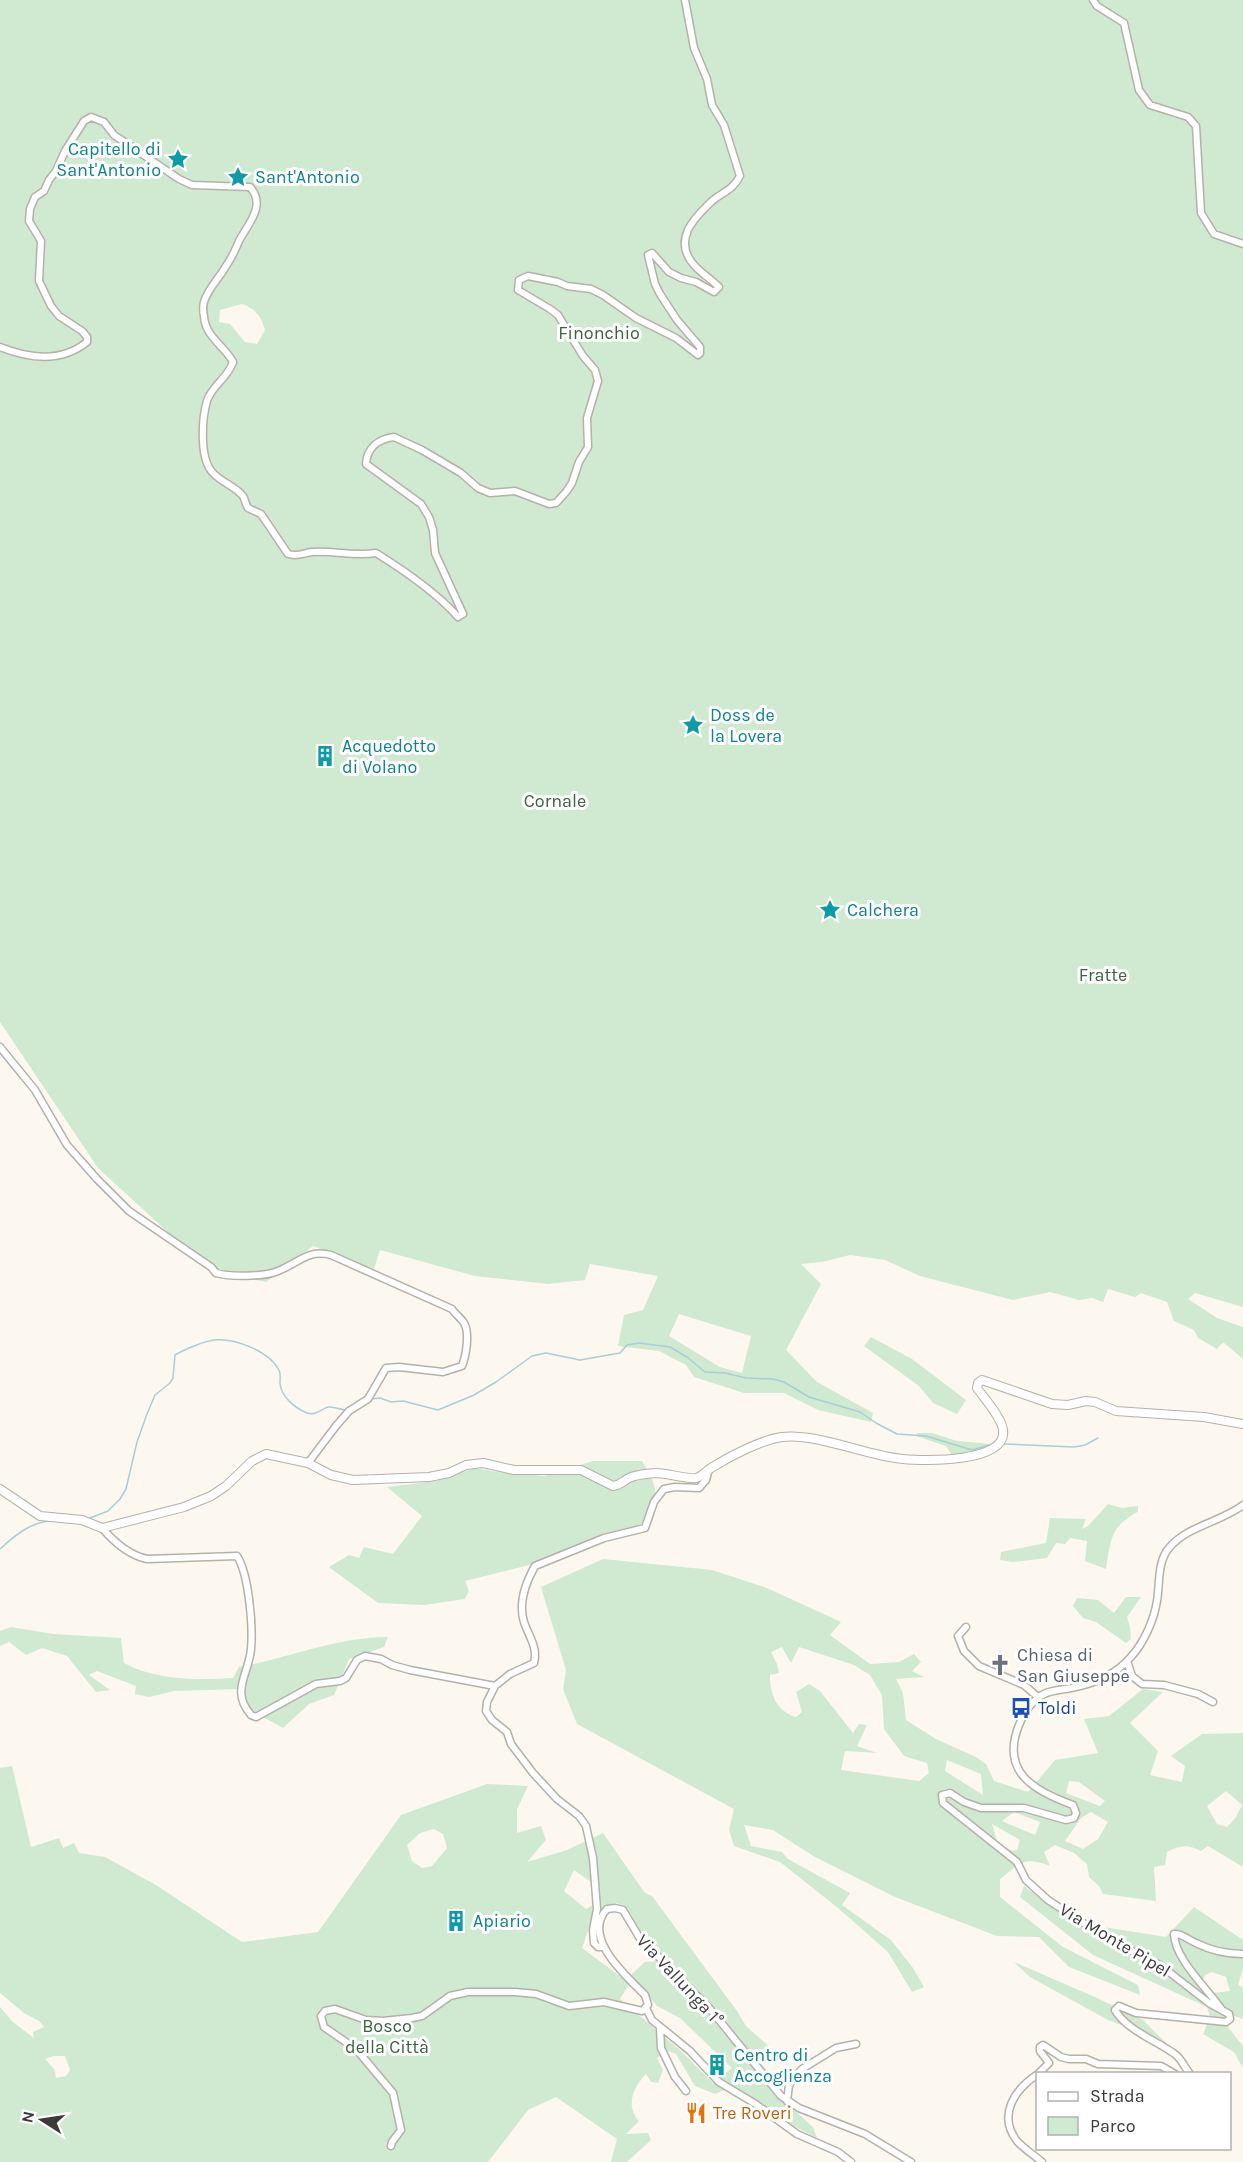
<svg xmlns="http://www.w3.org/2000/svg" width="1243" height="2162" viewBox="0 0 1243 2162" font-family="Karla,sans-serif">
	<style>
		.green { fill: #d0e9d1; fill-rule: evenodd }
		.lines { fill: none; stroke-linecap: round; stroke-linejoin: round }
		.stream { stroke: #a7cfd5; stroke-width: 1.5 }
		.minor-casing { stroke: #b5b1a8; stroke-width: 9 }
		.tertiary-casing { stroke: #b5b1a8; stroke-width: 10 }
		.minor { stroke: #fff; stroke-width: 6 }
		.tertiary { stroke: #fff; stroke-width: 8 }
		.labels { text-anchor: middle; stroke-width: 6; stroke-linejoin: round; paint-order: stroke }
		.culture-label { font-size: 18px; fill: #0d838f; stroke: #fff; text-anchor: start }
		.park-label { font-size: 18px; fill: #3c623e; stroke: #fff }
		.worship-label { font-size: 18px; fill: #5b616d; stroke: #fff; text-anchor: start }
		.transit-label { font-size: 18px; fill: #164399; stroke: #fff; text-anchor: start }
		.street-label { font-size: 18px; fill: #3d3b38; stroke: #fff }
		.food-label { font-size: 18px; fill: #c56008; stroke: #fff; text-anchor: start }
	</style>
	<rect width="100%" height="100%" fill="#fcf8ef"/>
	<path class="green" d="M0 0H1243V1307L1195 1293 1188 1299 1217 1318 1243 1327V1359L1223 1342 1217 1349 1198 1338 1194 1330 1174 1321 1167 1302 1141 1293 1135 1297 1108 1289 1103 1302 1092 1298 1079 1300 1050 1292 1013 1300 920 1276 885 1260 850 1255 822 1262 801 1264 821 1284 786 1350 817 1382 873 1413 871 1422 818 1410 784 1393H744L694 1377 686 1365 659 1351 618 1346 624 1315 643 1310 658 1276 590 1264 585 1280 548 1284 475 1276 380 1250 374 1269 313 1246 266 1282 219 1272 172 1236 98 1168 0 1022ZM242 304C256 309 261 316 265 330L257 344 245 342 230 324 219 322 220 310ZM679 1314 751 1336 742 1373 720 1367 669 1336Z
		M871 1337 912 1359 966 1400 957 1414 933 1403 919 1386 864 1346Z
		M917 1433H932L957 1441 993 1444 991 1448 977 1454H951L946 1446 916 1436Z
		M593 1461H642C658 1488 659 1493 649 1524L529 1565 465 1581 469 1591 465 1599 424 1605 378 1603 329 1567 349 1555 359 1558 364 1547 393 1554 422 1516 387 1487 436 1481 475 1468 498 1472 544 1476Z
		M1108 1504 1122 1508 1138 1506V1512C1111 1525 1110 1541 1106 1569L1085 1561 1087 1541 1070 1538 1065 1544 1056 1543 1047 1558 1013 1562 1000 1560 1001 1552 1046 1543 1050 1518 1086 1519 1082 1529 1088 1526Z
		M603 1559 712 1570 767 1588 841 1622 830 1635 870 1664 899 1662 914 1654 921 1662 912 1671 924 1677 896 1679 903 1693 906 1720 936 1739 976 1757 986 1764 994 1781 1028 1792 1055 1760 1098 1753 1084 1719 1109 1716 1143 1689 1163 1692 1130 1723 1158 1751 1150 1775 1182 1782 1185 1766 1171 1756 1202 1734 1243 1733V1867L1208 1846 1201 1851C1188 1844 1180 1845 1167 1852L1165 1865 1154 1867 1156 1901 1103 1894 1099 1886 1089 1877 1087 1864 1074 1853 1055 1845 1044 1852 1050 1866C1023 1856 1021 1863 1000 1879V1897L1063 1947 1138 1985 1140 1995 1069 1967 1039 1937 997 1936 895 1897 815 1857 773 1830 744 1825 751 1846 782 1852 788 1859 850 1893 842 1905 891 1940 913 1968 924 1987 912 1992 888 1952 838 1908 780 1862 734 1846 729 1830 734 1809 577 1724 563 1689 566 1670 541 1587ZM782 1647 791 1663 799 1647 854 1665 870 1675 882 1695 884 1729 904 1756 927 1763 929 1773 919 1781 841 1770 845 1751 877 1753 857 1746 867 1725 859 1724 853 1733 820 1691 809 1684 796 1692 802 1712 796 1717C776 1711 770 1694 770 1675L779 1673 777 1664 771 1652ZM947 1760 981 1774 983 1795 945 1771ZM1069 1781 1079 1782 1105 1801 1100 1806 1066 1793ZM1226 1791 1242 1805 1236 1817 1227 1827 1217 1824 1207 1806ZM1014 1812 1040 1822 1035 1835 1002 1821ZM1091 1812 1108 1822 1098 1839 1083 1849 1065 1841 1081 1818ZM992 1824 1020 1840 1017 1850 1013 1851 998 1844Z
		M1126 1597H1141L1127 1617 1130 1627 1131 1639 1126 1643 1096 1622 1083 1618 1073 1606 1077 1598 1098 1600 1114 1613Z
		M11 1627 53 1634 121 1638 124 1663C158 1681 195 1680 233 1678L239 1667C289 1658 337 1637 388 1637L384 1647 349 1659 334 1695 309 1704 283 1728 252 1711 241 1689 174 1691 149 1697 135 1694 136 1686 97 1671 89 1675 110 1690 96 1692 67 1656 42 1648 26 1655 9 1642 0 1646V1631Z
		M12 1766 31 1847 59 1838 63 1848 74 1843 79 1853 105 1857 156 1885 242 1942 318 1932 401 1815 487 1784 528 1786 517 1809V1833L541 1826 546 1840 527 1862 567 1850 603 1833 645 1893 652 1896 737 2011 746 2026 772 2049 754 2066 780 2097 813 2127 817 2138 724 2090 715 2094 695 2086 676 2054 668 2051 657 2058 663 2070 658 2083 651 2082 646 2074C633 2088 625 2105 639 2121L626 2134 648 2133 651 2140 627 2162H611L617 2139 556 2097 528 2110 488 2162H0V2007L13 2022 34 2038 33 2032 44 2027 39 2021 24 2013 0 1993V1768ZM434 1829 443 1834 447 1848 432 1866 422 1868 412 1861 407 1845 420 1833ZM574 1870 598 1887 599 1902 586 1909 564 1891ZM617 1903 628 1909 642 1934 660 1951 654 1961 645 1962 625 1980 582 1948C591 1927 589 1908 617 1903ZM633 1978 657 2006 680 2018 732 2068 713 2083 681 2051 620 1999ZM54 2056H65L70 2070 66 2076 56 2078 54 2069 45 2059Z
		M1024 1886 1072 1922 1166 1937 1194 1907 1243 1940V1969L1238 1985 1243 1988V2019L1235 2016 1228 2027 1243 2046V2068L1234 2052 1203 2034 1210 2017 1207 2007 1093 1955 1020 1897ZM1212 1972 1226 1977 1230 1991 1213 1993 1203 1980 1205 1975Z
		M1014 1962 1097 1998 1143 2020 1169 2046 1157 2043 1145 2034 1108 2020 1030 1977Z"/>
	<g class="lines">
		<path class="stream" d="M371 1399 380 1398 391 1402 403 1401 438 1410 474 1395 496 1382 532 1356 546 1353 580 1360 620 1353 627 1345 639 1343 670 1347 687 1357 705 1372 725 1373 746 1378 773 1379 784 1382 809 1397 860 1412 876 1423 897 1434 926 1436 972 1450 989 1445
			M1004 1444 1074 1447 1085 1445 1098 1438
			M90 1518 108 1511 120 1499 126 1489 137 1442 147 1414 155 1395 170 1383 173 1378 175 1355C183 1350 205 1341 214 1340 235 1338 269 1351 279 1370 281 1374 280 1379 280 1383 281 1397 295 1408 307 1413 316 1416 321 1409 328 1407 335 1406 340 1410 346 1410
			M0 1549C14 1536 33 1520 54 1521"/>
		<defs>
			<path id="minor" d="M1093 0 1097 6 1124 23 1139 90 1150 105 1188 117 1196 126 1201 213 1214 234 1243 244
				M0 347C30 359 61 363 87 342V337L82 331 59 316 51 306 39 281 41 241 29 221 30 209 35 197 44 191 49 180 56 171 65 151 84 121 91 117 104 122 114 135 179 179 192 185 250 187C267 206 247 225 239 241 235 250 232 258 226 266 220 277 207 290 204 302 203 305 203 312 204 316 205 337 224 345 233 362 228 378 212 385 207 401 202 418 199 459 213 473 221 482 235 486 243 496 245 499 245 504 248 508L261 514 288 554C298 557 303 553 312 552 334 550 354 557 376 553 405 571 436 592 458 617L463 614 435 553 433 530 429 517 421 504 366 464C367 448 378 439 394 437L422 450 461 473 478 488 490 493 515 491 549 504 556 503 566 492 572 483 579 462 588 447 587 418 598 381 595 370 583 356 558 315 550 309 518 290 519 280 528 276 558 282 567 286 591 289 603 295 636 318 676 338 698 355 700 353V347L677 320 660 294 655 284 648 255 652 253 669 272 681 278 696 282 714 292 719 287C711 279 701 273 694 265 672 240 694 218 712 201 724 191 732 191 740 176L724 125 712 105 707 79 694 48 685 0
				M0 1047 35 1090 67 1145 97 1179 129 1211 211 1267 216 1273C230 1277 264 1277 278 1271 299 1263 307 1249 331 1255L452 1309C455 1314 461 1318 464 1323 470 1333 466 1356 462 1366L443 1372 399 1367 386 1368 368 1399 349 1411 336 1426 308 1463
				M102 1528C114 1542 128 1555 147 1559L237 1556C249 1574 253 1627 251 1649 249 1674 230 1691 251 1715L256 1717 316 1684 340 1681 346 1678 357 1660 365 1656 381 1659 392 1665 410 1670 495 1686
				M966 1627 958 1636 964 1651 979 1666 1024 1685 1039 1698
				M1127 1661 1132 1676 1142 1684 1164 1685 1198 1694 1213 1702
				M602 1947H598L594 1943 593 1930 597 1909 593 1858 586 1826 579 1816 557 1799 533 1773 511 1744 507 1732 492 1720 486 1711 487 1702 495 1686 510 1674 534 1663C538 1647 529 1637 524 1622 518 1603 526 1582 535 1566L604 1538 645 1528 654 1502 664 1489 675 1487 699 1488 706 1480 709 1469
				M646 2008 652 2020 690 2051 719 2082 754 2103 797 2134 838 2152 851 2162
				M1222 2010C1208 1989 1175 1960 1174 1934 1182 1933 1188 1940 1196 1943 1210 1950 1227 1954 1243 1954
				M660 2028 661 2048 675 2077 686 2091
				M1038 2074 1049 2063 1040 2051V2047L1043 2045 1061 2057 1069 2059H1086L1098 2064 1161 2066 1175 2074
				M1038 2074C1015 2089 997 2115 1017 2141 1024 2149 1034 2155 1042 2162
				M1190 2074C1185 2068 1182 2060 1176 2055 1158 2041 1127 2031 1115 2010L1119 2006 1136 2013 1226 2022 1230 2019 1229 2014 1209 2003 1160 1965 1108 1939 1048 1900 1026 1880 1017 1862 943 1803 942 1795 950 1793 964 1802 981 1808H1024L1066 1820 1074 1818 1076 1813 1073 1805C1034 1791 1000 1772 1019 1725 1024 1713 1032 1700 1044 1694 1052 1690 1062 1690 1071 1688 1093 1684 1115 1675 1130 1658 1144 1643 1154 1620 1157 1601 1160 1584 1157 1562 1169 1548 1187 1526 1221 1522 1243 1505
				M787 2101 789 2085 802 2069 836 2048 856 2044
				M391 2146 392 2142 401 2130 393 2093 356 2049 324 2027 321 2016 325 2011 335 2009 366 2020 383 2021 412 2018 422 2016 450 1996 468 1992H515L536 1994 569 2006 604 2002 642 2011 648 2005 645 1995C626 1976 581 1937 607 1909L615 1908 623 1910 639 1937 710 2009 781 2096 799 2108 865 2134 911 2162"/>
			<path id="tertiary" d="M0 1489 40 1516 82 1520 102 1528 184 1507 211 1496 226 1486 252 1461 266 1454 308 1463 331 1475 353 1480 429 1477 449 1473 466 1465 483 1463 514 1470H581L613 1486C621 1485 623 1481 629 1478 637 1474 647 1474 656 1473 667 1473 690 1480 696 1478 702 1477 706 1471 711 1468 730 1456 761 1440 782 1437 818 1433 867 1456 903 1459 924 1461 1008 1463 1003 1430 1002 1418 984 1398 977 1388L978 1383 982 1380 1052 1404 1068 1405 1086 1401 1095 1402 1116 1411 1204 1417 1243 1424"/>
		</defs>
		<use href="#minor" class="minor-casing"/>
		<use href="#tertiary" class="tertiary-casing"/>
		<use href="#minor" class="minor"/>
		<use href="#tertiary" class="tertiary"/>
	</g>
	<defs>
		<symbol id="sight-bare" viewBox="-9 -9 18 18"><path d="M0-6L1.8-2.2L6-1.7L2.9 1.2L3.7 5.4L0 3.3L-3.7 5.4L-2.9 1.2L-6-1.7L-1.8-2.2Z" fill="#0f9aa8" stroke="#fff" stroke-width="2.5" paint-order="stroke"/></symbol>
		<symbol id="building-bare" viewBox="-9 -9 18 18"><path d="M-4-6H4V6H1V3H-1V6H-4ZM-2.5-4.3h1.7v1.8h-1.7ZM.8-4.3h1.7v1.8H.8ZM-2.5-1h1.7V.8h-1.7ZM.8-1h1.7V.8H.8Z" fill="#0f9aa8" stroke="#fff" stroke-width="2.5" paint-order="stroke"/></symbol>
		<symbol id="church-bare" viewBox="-9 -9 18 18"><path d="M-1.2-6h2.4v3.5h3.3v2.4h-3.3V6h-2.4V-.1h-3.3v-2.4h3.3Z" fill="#6b7280" stroke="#fff" stroke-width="2.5" paint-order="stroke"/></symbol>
		<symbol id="bus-bare" viewBox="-9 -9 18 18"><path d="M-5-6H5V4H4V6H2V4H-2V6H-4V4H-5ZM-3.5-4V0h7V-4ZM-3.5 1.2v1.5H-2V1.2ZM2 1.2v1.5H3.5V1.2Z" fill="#1a4fb4" stroke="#fff" stroke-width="2.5" paint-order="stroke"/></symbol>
		<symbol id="restaurant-bare" viewBox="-9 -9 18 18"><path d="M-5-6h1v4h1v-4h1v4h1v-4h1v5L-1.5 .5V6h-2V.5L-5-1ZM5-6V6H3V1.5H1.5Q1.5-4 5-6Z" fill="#e8710a" stroke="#fff" stroke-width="2.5" paint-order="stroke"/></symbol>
	</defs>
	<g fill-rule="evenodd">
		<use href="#sight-bare" x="163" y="144" width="30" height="30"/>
		<use href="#sight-bare" x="223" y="162" width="30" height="30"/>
		<use href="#sight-bare" x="678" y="710" width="30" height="30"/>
		<use href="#building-bare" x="310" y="741" width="30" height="30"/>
		<use href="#sight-bare" x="815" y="895" width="30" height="30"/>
		<use href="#church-bare" x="985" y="1650" width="30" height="30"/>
		<use href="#bus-bare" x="1006" y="1693" width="30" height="30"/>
		<use href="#building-bare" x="441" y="1906" width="30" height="30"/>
		<use href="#building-bare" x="702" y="2050" width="30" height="30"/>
		<use href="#restaurant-bare" x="681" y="2098" width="30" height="30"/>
	</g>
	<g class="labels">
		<g class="culture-label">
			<text x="161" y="155" text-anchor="end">Capitello di<tspan x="161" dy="21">Sant'Antonio</tspan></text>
			<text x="255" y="183">Sant'Antonio</text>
			<text x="710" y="721">Doss de<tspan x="710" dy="21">la Lovera</tspan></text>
			<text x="342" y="752">Acquedotto<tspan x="342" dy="21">di Volano</tspan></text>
			<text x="847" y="916">Calchera</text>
			<text x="473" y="1927">Apiario</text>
			<text x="734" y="2061">Centro di<tspan x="734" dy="21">Accoglienza</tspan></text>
		</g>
		<g class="park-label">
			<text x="599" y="339">Finonchio</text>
			<text x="555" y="807">Cornale</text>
			<text x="1103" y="981">Fratte</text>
			<text x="387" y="2032">Bosco<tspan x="387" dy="21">della Città</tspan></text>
		</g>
		<g class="worship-label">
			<text x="1017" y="1661">Chiesa di<tspan x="1017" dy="21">San Giuseppe</tspan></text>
		</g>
		<g class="transit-label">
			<text x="1038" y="1714">Toldi</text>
		</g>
		<g class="street-label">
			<text transform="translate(1115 1940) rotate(31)" y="6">Via Monte Pipel</text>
			<text transform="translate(680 1980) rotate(47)" y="6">Via Vallunga 1°</text>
		</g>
		<g class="food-label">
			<text x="713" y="2119">Tre Roveri</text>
		</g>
	</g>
	<rect x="1036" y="2072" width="195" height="78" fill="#ffffff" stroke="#b1b1af" stroke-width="1.5"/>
	<rect x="1048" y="2092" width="30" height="9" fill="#ffffff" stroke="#b1b1af" stroke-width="1.5"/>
	<text x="1090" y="2102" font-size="18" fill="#3d3b38">Strada</text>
	<rect x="1048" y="2117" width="30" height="18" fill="#d0e9d1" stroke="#b1b1af" stroke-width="1.5"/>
	<text x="1090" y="2132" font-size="18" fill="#3d3b38">Parco</text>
	<g transform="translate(42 2120) rotate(282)" stroke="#ffffff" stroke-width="4.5" paint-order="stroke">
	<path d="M0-4.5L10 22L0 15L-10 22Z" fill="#3d3b38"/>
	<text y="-9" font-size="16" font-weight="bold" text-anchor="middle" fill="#3d3b38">N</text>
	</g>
</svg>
